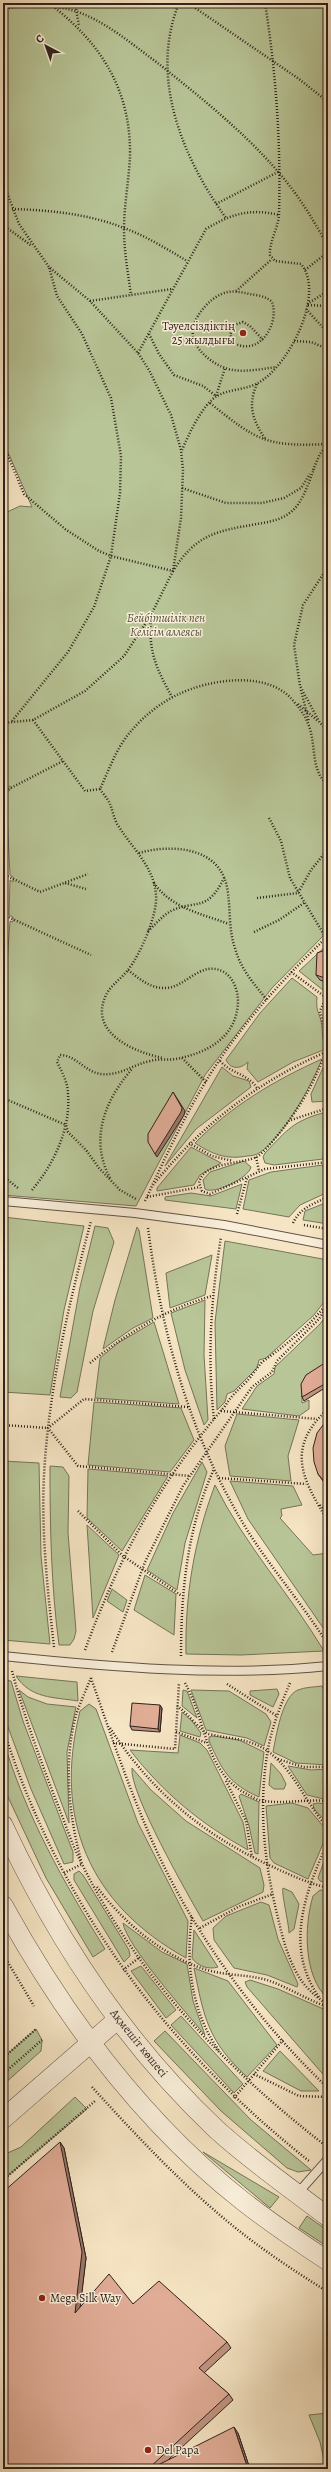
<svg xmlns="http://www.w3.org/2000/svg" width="331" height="2472" viewBox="0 0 331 2472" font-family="Alegreya,serif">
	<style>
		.green { fill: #b8c597; stroke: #74745a }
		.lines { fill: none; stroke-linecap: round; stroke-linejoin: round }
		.service-casing { stroke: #615346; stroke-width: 10 }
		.tertiary-casing { stroke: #615346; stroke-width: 20 }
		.path { stroke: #2f221c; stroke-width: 2.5; stroke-dasharray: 1 2; stroke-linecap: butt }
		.service { stroke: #f9eed9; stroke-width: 8 }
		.tertiary { stroke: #f9eed9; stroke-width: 19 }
		.wall { fill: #c19481; stroke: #2f221c }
		.shaded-wall { fill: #9d7869; stroke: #2f221c }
		.building { fill: #e0ac96; stroke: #2f221c }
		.poi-dot { fill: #8f2418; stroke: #f9eed9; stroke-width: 1.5 }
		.labels { text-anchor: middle; stroke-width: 3; stroke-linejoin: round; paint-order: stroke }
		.poi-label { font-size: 12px; fill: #2f221c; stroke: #f9eed9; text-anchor: start }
		.park-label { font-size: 12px; font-style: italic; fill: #585341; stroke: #f9eed9 }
		.street-label { font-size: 12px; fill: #2f221c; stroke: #f9eed9 }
	</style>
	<rect width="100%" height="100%" fill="#f6e5c4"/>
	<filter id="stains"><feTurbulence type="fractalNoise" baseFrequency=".005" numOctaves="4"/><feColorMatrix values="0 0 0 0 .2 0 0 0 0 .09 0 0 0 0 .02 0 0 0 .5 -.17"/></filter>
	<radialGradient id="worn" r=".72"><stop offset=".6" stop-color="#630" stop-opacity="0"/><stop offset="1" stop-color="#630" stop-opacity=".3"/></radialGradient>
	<path class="green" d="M3 3H328V931L272 988 205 1075 136 1206 3 1195V1022L10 921 13 922V917L9 915 10 880 13 882V877L10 875 6 793 10 790V786L6 788 3 736 5 735 3 723V514L20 506 32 507 3 441Z
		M328 944V994L299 971Z
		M292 978 317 997C316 1011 318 1009 321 1021 323 1031 321 1037 326 1049L293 1062 258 1082 247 1069 248 1062C241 1069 231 1070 226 1060L260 1013Z
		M328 1057V1101L312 1102 311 1094Z
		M322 1059C311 1086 284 1137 259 1153 256 1155 251 1156 247 1156 226 1160 212 1154 195 1143 231 1106 275 1080 322 1059Z
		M222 1067 233 1076 249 1081 251 1087 196 1129 165 1166Z
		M326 1112 323 1159 274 1165 265 1163 263 1157 265 1153C288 1129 293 1121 326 1112Z
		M191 1147 221 1163 200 1175 194 1185 157 1191V1188Z
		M244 1161 251 1167C249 1178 213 1195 205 1189L203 1180 210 1172Z
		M323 1165 326 1193 300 1205 289 1217 243 1209 249 1180 271 1172Z
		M242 1184 236 1209 165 1200V1197L191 1193 211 1196Z
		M328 1202V1224L303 1220 305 1211Z
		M3 1217 84 1226 64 1310 50 1395 3 1392Z
		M95 1226 108 1228 114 1242 93 1311 77 1392 71 1398 60 1397 80 1287Z
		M137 1227 139 1230 153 1318 133 1328 103 1349 115 1300Z
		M225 1241 328 1260V1294L324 1302 314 1315 266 1358 259 1360 257 1368 234 1391 227 1394 225 1402 217 1410 215 1322Z
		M212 1255 205 1295 170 1308 166 1273Z
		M205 1300 204 1355 208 1420 204 1425 185 1370 171 1313Z
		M328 1313V1364L302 1384V1403L309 1400V1409L299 1416 242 1409 257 1386 274 1374 275 1367 320 1324Z
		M154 1322 179 1404 95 1398 100 1358 118 1343Z
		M94 1402 181 1408 194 1440 170 1472 88 1465Z
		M237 1414 299 1420 288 1456 291 1481 230 1476 225 1446Z
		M3 1461 39 1463 41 1556 50 1644 3 1640Z
		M202 1462 207 1472 185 1543 177 1590 147 1570 173 1513Z
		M50 1466 63 1467 69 1476 68 1533 76 1631 74 1639 70 1645H59C51 1585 50 1526 50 1466Z
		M88 1469 168 1476 122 1551 87 1518Z
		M230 1481 293 1486 302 1505 281 1509 282 1516 280 1518 313 1555 328 1553V1635L248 1519Z
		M215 1485C245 1545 290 1594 324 1651L241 1655 186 1654C185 1595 194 1541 215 1485Z
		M87 1525 119 1555 93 1618Z
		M145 1575 176 1594 174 1635 134 1610Z
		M112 1589 127 1600 123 1612 107 1601Z
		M16 1676 77 1682 78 1701C54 1697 31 1699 16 1676Z
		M3 1680 11 1681 23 1721 73 1852V1862L64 1864 31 1789 8 1727 3 1709Z
		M322 1686 328 1700V1765L296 1763 273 1752C276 1737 282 1696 298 1690 305 1687 315 1687 322 1686Z
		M277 1689 279 1694 273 1707 250 1695V1691Z
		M19 1690 28 1697 47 1704 76 1707 67 1752 69 1823Z
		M183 1690 187 1691 197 1718 182 1706Z
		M191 1690 229 1691 266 1714 271 1722 264 1746 247 1738 206 1730Z
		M89 1704 96 1709 138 1823 188 1921 186 1958C89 1904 53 1819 80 1711Z
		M182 1712 192 1721 201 1733 200 1737 180 1731Z
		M180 1735 200 1743 207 1750 243 1822 248 1850C201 1824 163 1793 130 1750L178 1753Z
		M213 1736 239 1740 264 1752 259 1797C229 1784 222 1770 209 1741V1737Z
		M3 1739C25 1814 64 1883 105 1949L93 1957 46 1878 8 1797 3 1783Z
		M271 1763 281 1774 286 1784 284 1789H274L269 1785Z
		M288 1766 311 1770 328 1769V1800L307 1795Z
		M132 1768 151 1790 186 1821 260 1868 264 1885 263 1892 203 1921C188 1895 129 1792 132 1768Z
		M241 1794 259 1802 258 1854 255 1853 249 1826 239 1796Z
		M292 1803 308 1808 328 1832 308 1879 274 1863 270 1858 266 1806Z
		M318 1803 328 1804V1824L314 1809 313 1804Z
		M328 1850V1883L320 1881 318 1878Z
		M79 1871 83 1875 129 1950 130 1956 124 1962 74 1880V1874Z
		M283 1888 292 1892 299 1904 294 1929 289 1933C289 1924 281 1892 283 1888Z
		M320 1890 328 1891V1999C303 1976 304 1926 313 1896Z
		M261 1902 269 1905 278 1939 298 1984 297 1987 267 1975 234 1968 214 1940 213 1928 226 1916Z
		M123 1923 162 1952 187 1964 193 2001 205 2035C188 2015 126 1945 123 1923Z
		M194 1930 218 1967C209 1970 197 1966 192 1958Z
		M141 1966 176 2010 166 2018 131 1971Z
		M194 1968 228 1981 277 2045 247 2077C208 2041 204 2018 194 1968Z
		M250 1980 278 1989 328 2011V2080L247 1987 245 1982Z
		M181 2016 243 2084 234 2093 171 2025Z
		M36 2029 42 2040 41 2051 3 2085V2058Z
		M165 2031 251 2120 311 2170 298 2172 287 2168 221 2111 154 2041Z
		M280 2051 319 2091H301L263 2071Z
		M75 2097 87 2109 3 2180V2155L21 2147Z
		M203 2152 279 2197 270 2208Z
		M307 2216 328 2231V2247L299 2228Z
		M328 2413V2469H326L320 2442 309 2415Z"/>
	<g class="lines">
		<defs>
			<path id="service" d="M3 1201 135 1213 224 1225 328 1245
				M3 1656C109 1667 222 1677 328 1666
				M297 2194 328 2159"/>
			<path id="tertiary" d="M3 1825C55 1937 126 2044 216 2129 251 2161 290 2188 328 2217
				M3 1905C65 2018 142 2122 244 2202 271 2223 299 2242 328 2261
				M3 2119 118 2019"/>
		</defs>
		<use href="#service" class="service-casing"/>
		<use href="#tertiary" class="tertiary-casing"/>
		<path class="path" d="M75 3 79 26
			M179 3C149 77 182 157 226 218
			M188 3 299 79 328 102
			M3 5V39
			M55 8C103 46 131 92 130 156 129 180 124 205 124 229 124 251 128 273 131 295
			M3 9C27 4 54 4 78 12 108 23 133 45 159 64 205 101 252 138 289 185 304 204 316 225 328 246
			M3 182 19 224 49 267 90 301 138 353 149 370 171 415 181 450 183 470 181 518 173 571 151 615 124 656 85 691 33 720 3 723
			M216 204 278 172
			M12 209C49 210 89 214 124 228 146 236 167 249 187 261
			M3 225 32 246
			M305 270 328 252
			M236 291 272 259
			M90 301 172 289
			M307 304 328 291
			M308 305 328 306
			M306 309 328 333
			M149 334 159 354 174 375 203 386 216 396 225 368
			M263 340 250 326 243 322 234 325 230 335 234 343C259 357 280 324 272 302 266 296 257 295 249 294 242 292 235 291 228 292 211 295 190 319 193 336 196 353 218 368 233 370 247 372 262 369 276 367
			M294 341 311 342 328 349
			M138 353 206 229C231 214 250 208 279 215
			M257 384C247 406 253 421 266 440
			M210 403C257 441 267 447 328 444
			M3 444 24 494 65 529 99 551 111 556 173 571C196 534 217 531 257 524 269 522 281 520 291 512 303 502 308 484 314 469
			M182 450C189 434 202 405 217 396 229 389 245 390 258 383 288 367 326 294 301 264L275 261 270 255C269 241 279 227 279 213 281 144 276 72 265 3
			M313 470 320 454 328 444
			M182 488 226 503H262L284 498 301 488 310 474
			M328 567 303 605 294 645 300 686 320 723 328 730
			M151 617C148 651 156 668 172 697
			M301 690 309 722
			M298 704 318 721
			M33 720 85 791 100 789C109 770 117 746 132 730 143 717 160 703 177 695 209 679 270 669 295 703 302 711 307 719 310 729 316 749 311 771 328 785
			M12 721 68 652 94 607 111 556 120 493 121 456 111 398 82 334 57 296 49 267
			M100 789C103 794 108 799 110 804 113 811 114 820 119 827 133 849 154 867 156 895 158 914 140 955 128 970 121 979 111 985 106 995 88 1033 134 1052 163 1058
			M3 792 63 761
			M269 818 281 841 290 878 326 938
			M3 847 7 909 3 959
			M139 853C170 844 219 846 227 887 231 908 228 928 235 948 240 968 254 984 267 1000
			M5 875 40 892 88 874
			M65 883 86 889
			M154 883C171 908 202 914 229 924
			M257 898 298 893 311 870 328 849
			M6 916 91 955
			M148 931C155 925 163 915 171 911 196 899 207 913 224 878
			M254 932 279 920 304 903
			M291 972 328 999
			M326 998 320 1011 328 1046
			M326 1052C313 1085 300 1108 277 1136 271 1143 265 1151 258 1156 243 1165 203 1161 199 1183L202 1191 210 1194 265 1169 328 1162
			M182 1058 207 1083
			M220 1061C232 1074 248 1074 257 1088
			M3 1098 66 1125 68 1132 86 1150 99 1168 120 1190 136 1199
			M291 1120 328 1108
			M189 1143 212 1156 233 1161
			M328 1144V1166
			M256 1157 259 1171
			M3 1176 18 1188
			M110 1178C89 1139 105 1100 132 1069
			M153 1185C203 1124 255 1083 328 1051
			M32 1190C54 1164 71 1128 68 1094 68 1083 62 1072 57 1062L60 1055C76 1055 85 1072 101 1074 120 1076 132 1065 150 1061 160 1058 171 1061 180 1058 210 1052 237 1035 238 1002 238 990 233 976 222 971 200 961 186 987 166 988 151 989 138 978 128 970
			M147 1197 200 1187
			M145 1201C171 1145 198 1086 236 1037 263 1001 295 967 328 936
			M237 1214 247 1178
			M293 1223C300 1208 313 1204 328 1197
			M304 1225 328 1229
			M148 1228C162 1336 191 1440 249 1533 274 1572 304 1606 328 1645
			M90 1363C127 1333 166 1309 212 1296
			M188 1407 84 1399 48 1428 78 1466 190 1476
			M328 1409C285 1448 302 1479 328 1521
			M221 1411 317 1419
			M214 1419C207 1358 211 1298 221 1237
			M3 1425 48 1428
			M219 1478 306 1484
			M320 1505 328 1514
			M78 1511 123 1556 182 1596
			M54 1647C47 1585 40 1522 45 1460 51 1379 70 1299 91 1221
			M85 1650C120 1555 159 1483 225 1406 231 1396 238 1390 247 1381 251 1377 260 1364 262 1362 286 1345 310 1326 328 1302
			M112 1652 145 1562 183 1486 252 1387 272 1372 277 1361 319 1319 328 1305
			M181 1656C181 1592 187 1528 214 1469
			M12 1671C24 1716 40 1759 57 1803 64 1820 70 1839 78 1856 134 1973 225 2068 326 2146
			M91 1678C112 1738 132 1798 159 1856 198 1939 261 2025 328 2088
			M185 1683C206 1720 205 1773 247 1794 252 1797 259 1801 264 1801 285 1804 307 1799 328 1801
			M290 1683C281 1704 272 1727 268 1749 258 1806 264 1862 278 1918 283 1940 289 1962 301 1980 308 1990 318 1998 328 2005
			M227 1684 277 1716
			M177 1706C187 1712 201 1732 209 1734 235 1740 256 1738 277 1759 297 1778 308 1806 328 1828
			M3 1728C59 1904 165 2047 309 2161
			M110 1728C150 1790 203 1835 271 1866 290 1875 308 1883 328 1888
			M176 1732 207 1743
			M113 1743 175 1749 179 1683
			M278 1759 303 1767H328
			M226 1781 246 1821 252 1857
			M64 1873 82 1864C69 1817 63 1764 76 1715 80 1703 86 1690 91 1678
			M97 1887C123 1922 162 1955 204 1969 225 1976 246 1974 267 1980 288 1987 307 2000 328 2007
			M192 1917C185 1962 192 2015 220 2052
			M200 1928 238 1907 273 1894
			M3 1954 34 2006
			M123 1970 140 1957
			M319 1997C284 1948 305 1892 328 1842
			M3 2058 36 2029
			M3 2074 42 2040
			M254 2074 299 2096 328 2097
			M92 2087C133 2132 175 2177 221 2216 255 2245 291 2269 328 2292
			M234 2098 283 2040
			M3 2180 95 2101"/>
		<use href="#service" class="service"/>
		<use href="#tertiary" class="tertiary"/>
	</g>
	<path class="wall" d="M328 949V983L320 980 316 975Z
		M328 1361V1386L304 1401 302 1397Z
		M328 1420V1488L318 1474Z
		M162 1708 160 1732 132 1730 130 1726Z
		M60 2142 64 2148 86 2258 80 2306 133 2304 227 2342 231 2348 204 2373 229 2394 233 2400 168 2460 238 2433 250 2469H3Z"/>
	<path class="shaded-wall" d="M173 1092 185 1111 184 1115 157 1157 155 1154Z
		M160 1705 162 1708 160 1732 158 1729Z
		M60 2142 64 2148 86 2258 79 2318 75 2313Z
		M234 2427 238 2433 250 2469H248Z"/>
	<path class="building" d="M328 949V979L316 975 317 953Z
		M173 1092 182 1108 181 1112 155 1154 148 1142V1134Z
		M328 1361V1382L302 1397 301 1384 306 1375Z
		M328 1420V1486L318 1474 314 1462 313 1448 317 1433 326 1421Z
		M324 1683H328V1692Z
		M132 1703 160 1705 158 1729 130 1726Z
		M60 2142 82 2252 75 2313 109 2274 133 2304 159 2281 227 2342 199 2368 229 2394 148 2469H3V2192Z
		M234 2427 248 2469H150Z"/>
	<g class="poi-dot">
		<circle cx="243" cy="333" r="4"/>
		<circle cx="42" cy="2298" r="4"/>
		<circle cx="148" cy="2450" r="4"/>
	</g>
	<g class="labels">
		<g class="poi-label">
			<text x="235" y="330" text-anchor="end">Тәуелсіздіктің<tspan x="235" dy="14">25 жылдығы</tspan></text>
			<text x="50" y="2302">Mega Silk Way</text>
			<text x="156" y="2454">Del Papa</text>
		</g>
		<g class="park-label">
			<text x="166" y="622">Бейбітшілік пен<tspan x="166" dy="14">Келісім аллеясы</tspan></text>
		</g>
		<g class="street-label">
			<text transform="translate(139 2043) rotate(51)" y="4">Ақмешіт көшесі</text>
		</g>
	</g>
	<rect width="331" height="2472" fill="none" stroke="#f6e5c4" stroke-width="16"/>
	<rect x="4" y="4" width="323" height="2464" fill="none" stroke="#2f221c" stroke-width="2"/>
	<rect x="8" y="8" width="315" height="2456" fill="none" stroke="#2f221c"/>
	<g transform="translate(46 46) rotate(319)" stroke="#f9eed9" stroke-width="3" paint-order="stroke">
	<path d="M0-3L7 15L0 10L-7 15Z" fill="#2f221c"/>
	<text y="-6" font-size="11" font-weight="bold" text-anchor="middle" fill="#2f221c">С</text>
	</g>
	<rect width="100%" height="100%" filter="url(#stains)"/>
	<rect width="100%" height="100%" fill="url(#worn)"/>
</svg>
